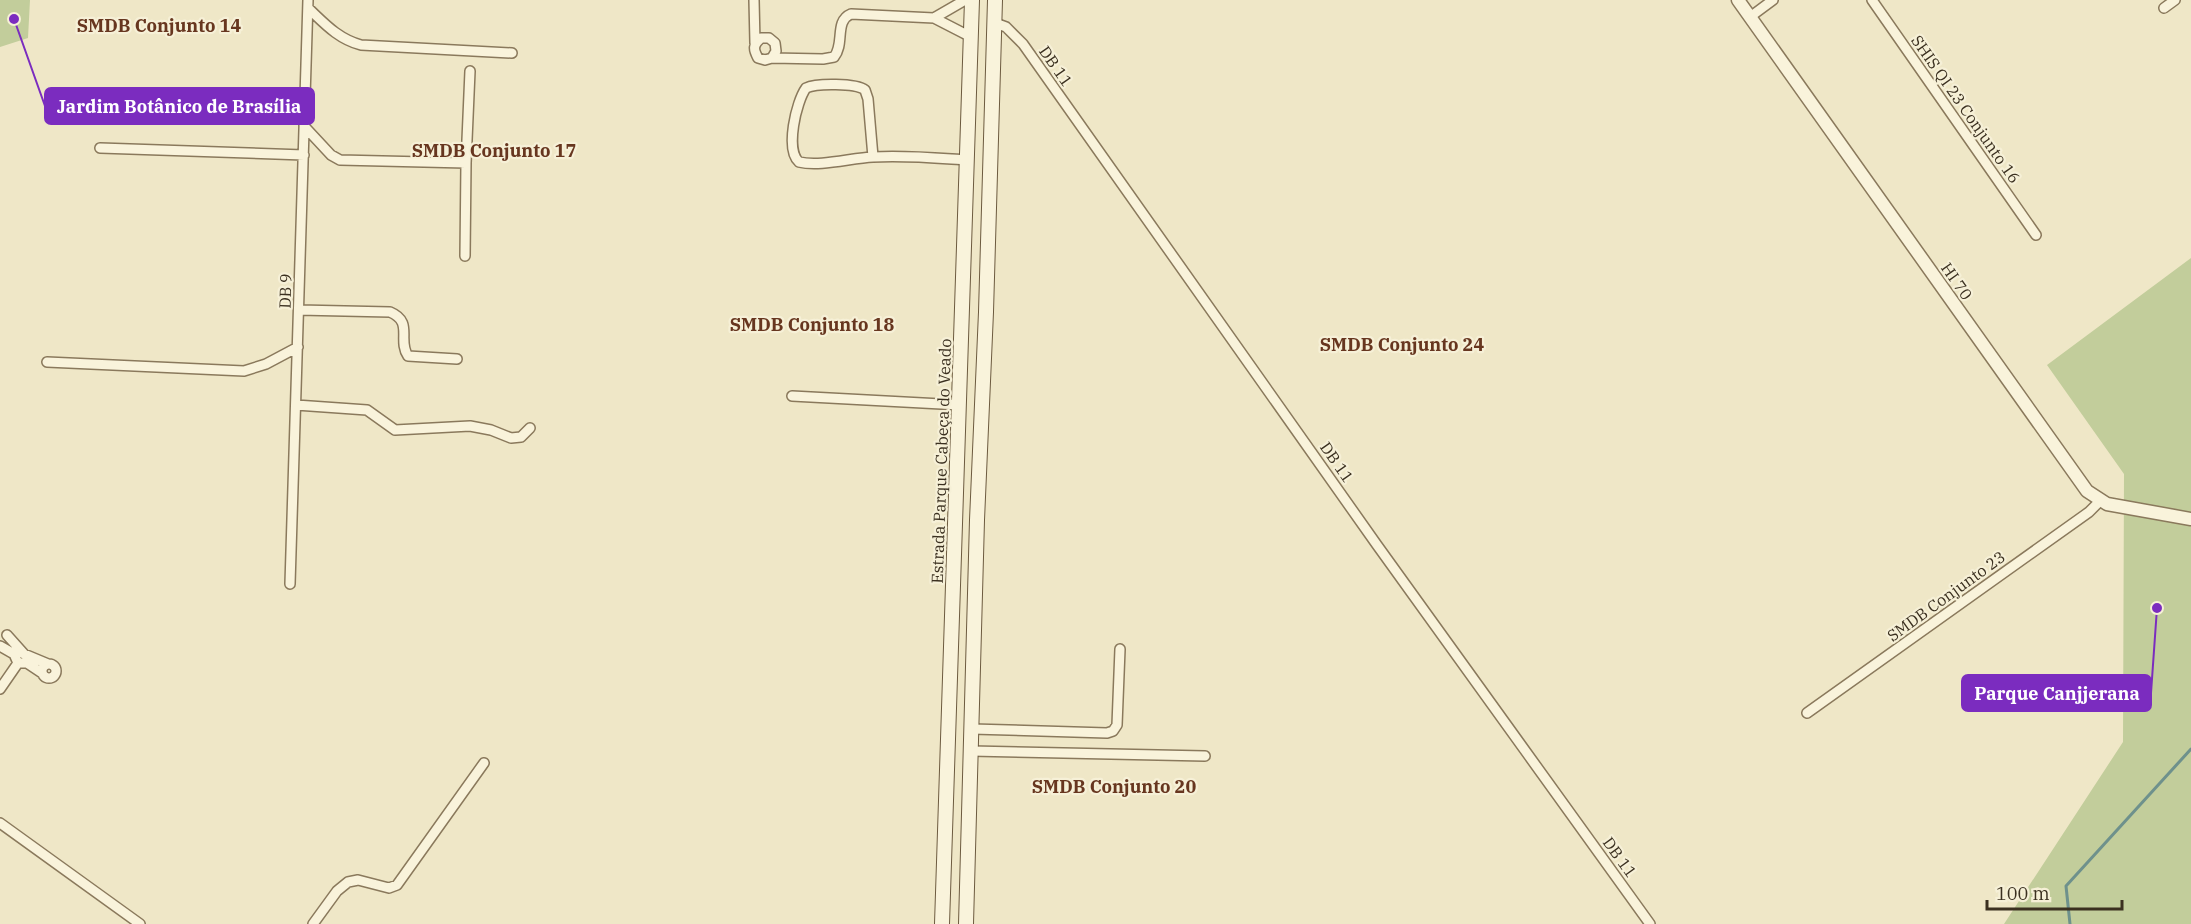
<svg xmlns="http://www.w3.org/2000/svg" width="2191" height="924" viewBox="0 0 2191 924" font-family="'IBM Plex Serif',serif">
	<style>
		.green { fill: #c2cd9b }
		.lines { fill: none; stroke-linecap: round; stroke-linejoin: round }
		.stream { stroke: #6e918c; stroke-width: 3 }
		.minor-casing { stroke: #8a795c; stroke-width: 12 }
		.tertiary-casing { stroke: #8a795c; stroke-width: 15 }
		.secondary-casing { stroke: #6c5a3f; stroke-width: 16 }
		.minor { stroke: #f9f3db; stroke-width: 9 }
		.tertiary { stroke: #f9f3db; stroke-width: 12 }
		.secondary { stroke: #f9f3db; stroke-width: 14 }
		.labels { text-anchor: middle; stroke-width: 4.5; stroke-linejoin: round; paint-order: stroke }
		.street-label { font-size: 16px; fill: #3b3020; stroke: #f6f0d7 }
		.neighbourhood-label { font-size: 18px; font-weight: bold; fill: #67361f; stroke: #f6f0d7 }
		.leader { fill: none; stroke: #7b2cbf; stroke-width: 2 }
		.callout-dot { fill: #7b2cbf; stroke: #f6f0d7; stroke-width: 2 }
		.callout { fill: #7b2cbf; stroke: #7b2cbf; stroke-width: 2 }
		.callout-label { font-size: 18px; text-anchor: middle; font-weight: bold; fill: #fff }
	</style>
	<rect width="100%" height="100%" fill="#efe7c7"/>
	<path class="green" d="M0 0H30L28 38 0 47Z
		M2191 258V924H2004L2123 742 2124 474 2047 365Z"/>
	<g class="lines">
		<path class="stream" d="M2070 924 2066 886 2191 749"/>
		<defs>
			<path id="minor" d="M754 0 755 43
				M1872 0 2036 235
				M308 8C324 23 338 39 361 45L512 53
				M2164 8 2175 0
				M1750 17 1773 0
				M934 18 965 0
				M995 23 1006 27 1023 44 1377 545 1650 924
				M772 58 776 51 775 43 769 38H761C753 45 753 49 758 58L765 60 772 58 823 59 834 57C845 44 834 21 851 14L934 18 971 37
				M304 126 331 155 340 160 466 163 470 71
				M100 148 304 155
				M873 157 868 99 865 90C856 83 816 83 806 88 796 102 785 150 799 162 820 167 851 158 873 157 905 155 936 158 967 160
				M465 256 466 163
				M299 310 390 312C414 322 397 340 408 356L457 359
				M47 362 244 371 266 364 298 347
				M792 396 960 405
				M296 405 367 410 395 430 470 426 491 430 511 438 521 437 530 428
				M290 584 308 0
				M7 635 24 654 48 664
				M0 646 14 654 18 663
				M42 671a7 7 0 1 1 14 0a7 7 0 1 1-14 0Z
				M0 689 18 663H27L42 673
				M1807 713 2089 512 2100 501
				M972 729 1107 733 1113 731 1117 725 1120 649
				M971 751 1205 756
				M0 823 140 924
				M313 924 337 891 348 882 358 880 389 888 397 885 484 763"/>
			<path id="tertiary" d="M1738 0 2087 491 2107 504 2191 519"/>
			<path id="secondary" d="M942 924 972 0
				M966 924 977 520 986 312 995 0"/>
		</defs>
		<use href="#minor" class="minor-casing"/>
		<use href="#tertiary" class="tertiary-casing"/>
		<use href="#secondary" class="secondary-casing"/>
		<use href="#minor" class="minor"/>
		<use href="#tertiary" class="tertiary"/>
		<use href="#secondary" class="secondary"/>
	</g>
	<g class="labels">
		<g class="street-label">
			<text transform="translate(1056 66) rotate(55)" y="6">DB 11</text>
			<text transform="translate(1966 109) rotate(55)" y="6">SHIS QI 23 Conjunto 16</text>
			<text transform="translate(1957 281) rotate(55)" y="6">HI 70</text>
			<text transform="translate(285 291) rotate(-88)" y="6">DB 9</text>
			<text transform="translate(941 461) rotate(-88)" y="6">Estrada Parque Cabeça do Veado</text>
			<text transform="translate(1337 462) rotate(55)" y="6">DB 11</text>
			<text transform="translate(1946 596) rotate(-36)" y="6">SMDB Conjunto 23</text>
			<text transform="translate(1620 857) rotate(54)" y="6">DB 11</text>
		</g>
		<g class="neighbourhood-label">
			<text x="159" y="32">SMDB Conjunto 14</text>
			<text x="494" y="157">SMDB Conjunto 17</text>
			<text x="812" y="331">SMDB Conjunto 18</text>
			<text x="1402" y="351">SMDB Conjunto 24</text>
			<text x="1114" y="793">SMDB Conjunto 20</text>
		</g>
	</g>
	<path class="leader" d="M14 19L45 106M2157 608L2151 693"/>
	<g class="callout-dot">
		<circle cx="14" cy="19" r="6"/>
		<circle cx="2157" cy="608" r="6"/>
	</g>
	<g class="callout">
		<rect x="45" y="88" width="269" height="36" rx="6"/>
		<rect x="1962" y="675" width="189" height="36" rx="6"/>
	</g>
	<g class="callout-label">
		<text x="179" y="113">Jardim Botânico de Brasília</text>
		<text x="2057" y="700">Parque Canjjerana</text>
	</g>
	<path d="M1987 900v9h135v-9" fill="none" stroke="#3b3020" stroke-width="3"/>
	<text x="1996" y="900" font-size="18" fill="#3b3020" stroke="#f6f0d7" stroke-width="4.5" paint-order="stroke">100 m</text>
</svg>
